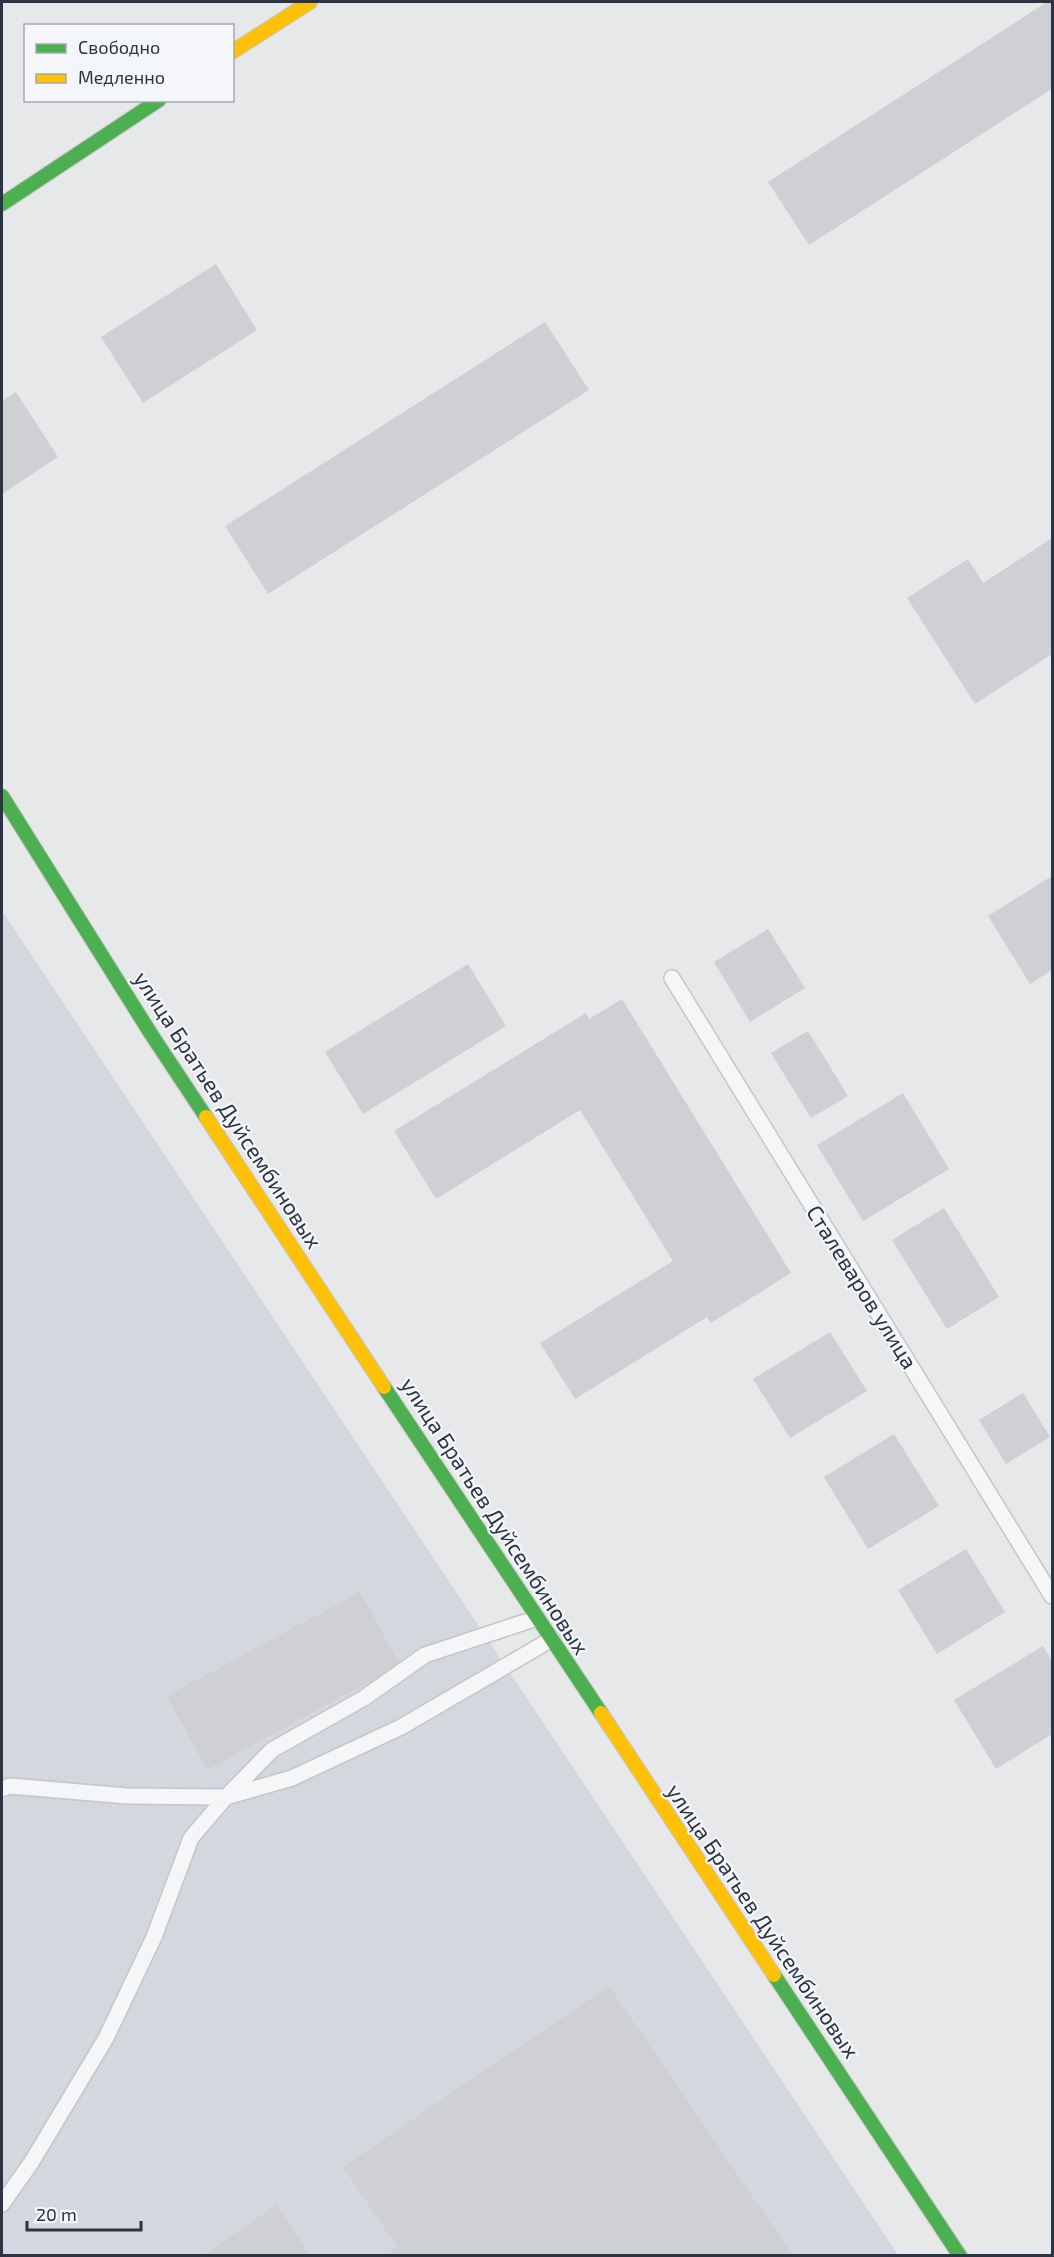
<svg xmlns="http://www.w3.org/2000/svg" width="1054" height="2257" viewBox="0 0 1054 2257" font-family="'Exo 2',sans-serif">
	<style>
		.built { fill: #d4d7dd }
		.building { fill: #ced0d3 }
		.lines { fill: none; stroke-linecap: round; stroke-linejoin: round }
		.lane-casing { stroke: #c4c6c8; stroke-width: 18 }
		.fast-casing { stroke: #c4c6c8; stroke-width: 16 }
		.slow-casing { stroke: #c4c6c8; stroke-width: 16 }
		.lane { stroke: #f5f6f7; stroke-width: 15 }
		.fast { stroke: #4caf50; stroke-width: 14 }
		.slow { stroke: #ffc107; stroke-width: 14 }
		.labels { text-anchor: middle; stroke-width: 4.5; stroke-linejoin: round; paint-order: stroke }
		.street-label { font-size: 22px; fill: #2b3445; stroke: #f4f6f9 }
	</style>
	<rect width="100%" height="100%" fill="#e6e8ea"/>
	<path class="built" d="M2 911 898 2255H2Z"/>
	<path class="building" d="M1047 2H1052V89L809 245 768 182Z
		M216 264 257 330 143 403 101 337Z
		M545 322 589 390 268 594 225 526Z
		M16 392 58 457 2 494V401Z
		M1052 538V654L975 704 907 598 968 559 983 583Z
		M1052 876V970L1030 984 988 916Z
		M768 929 805 988 750 1022 714 962Z
		M468 964 506 1026 363 1114 325 1052Z
		M622 999 791 1273 711 1323 707 1317 575 1399 540 1343 673 1261 580 1110 436 1199 394 1131 586 1013 589 1019Z
		M808 1031 848 1096 811 1118 771 1053Z
		M903 1093 949 1169 863 1221 817 1145Z
		M944 1208 999 1297 947 1329 892 1240Z
		M830 1332 867 1391 790 1438 753 1379Z
		M1023 1393 1050 1437 1006 1464 979 1420Z
		M894 1434 939 1506 868 1549 824 1477Z
		M966 1549 1005 1612 937 1654 898 1590Z
		M360 1592 400 1665 207 1770 167 1696Z
		M1043 1646 1052 1661V1734L996 1769 954 1700Z
		M609 1986 793 2256H385L397 2247 343 2167Z
		M276 2205 310 2256H202Z"/>
	<g class="lines">
		<defs>
			<path id="lane" d="M672 978 1052 1596
				M2 1789 10 1786 127 1796 226 1797 292 1778 401 1727 552 1639
				M2 2204 31 2163 106 2038 154 1937 191 1838 226 1797 272 1750 364 1698 425 1655 537 1618"/>
			<path id="fast" d="M2 204 159 100
				M2 796 151 1034 206 1117
				M384 1387 601 1713
				M774 1975 960 2256"/>
			<path id="slow" d="M232 52 310 2
				M206 1117 384 1387
				M601 1713 774 1975"/>
		</defs>
		<use href="#lane" class="lane-casing"/>
		<use href="#fast" class="fast-casing"/>
		<use href="#slow" class="slow-casing"/>
		<use href="#lane" class="lane"/>
		<use href="#fast" class="fast"/>
		<use href="#slow" class="slow"/>
	</g>
	<g class="labels">
		<g class="street-label">
			<text transform="translate(228 1110) rotate(57)" y="8">улица Братьев Дуйсембиновых</text>
			<text transform="translate(862 1287) rotate(58)" y="8">Сталеваров улица</text>
			<text transform="translate(495 1516) rotate(57)" y="8">улица Братьев Дуйсембиновых</text>
			<text transform="translate(763 1921) rotate(56)" y="8">улица Братьев Дуйсембиновых</text>
		</g>
	</g>
	<rect width="1054" height="2257" fill="none" stroke="#2b3445" stroke-width="6"/>
	<rect x="24" y="24" width="210" height="78" fill="#f4f6f9" stroke="#a4a8b1" stroke-width="1.5"/>
	<rect x="36" y="44" width="30" height="9" fill="#4caf50" stroke="#a4a8b1" stroke-width="1.5"/>
	<text x="78" y="54" font-size="18" fill="#2b3445">Свободно</text>
	<rect x="36" y="74" width="30" height="9" fill="#ffc107" stroke="#a4a8b1" stroke-width="1.5"/>
	<text x="78" y="84" font-size="18" fill="#2b3445">Медленно</text>
	<path d="M27 2221v9h114v-9" fill="none" stroke="#2b3445" stroke-width="3"/>
	<text x="36" y="2221" font-size="18" fill="#2b3445" stroke="#f4f6f9" stroke-width="4.5" paint-order="stroke">20 m</text>
</svg>
